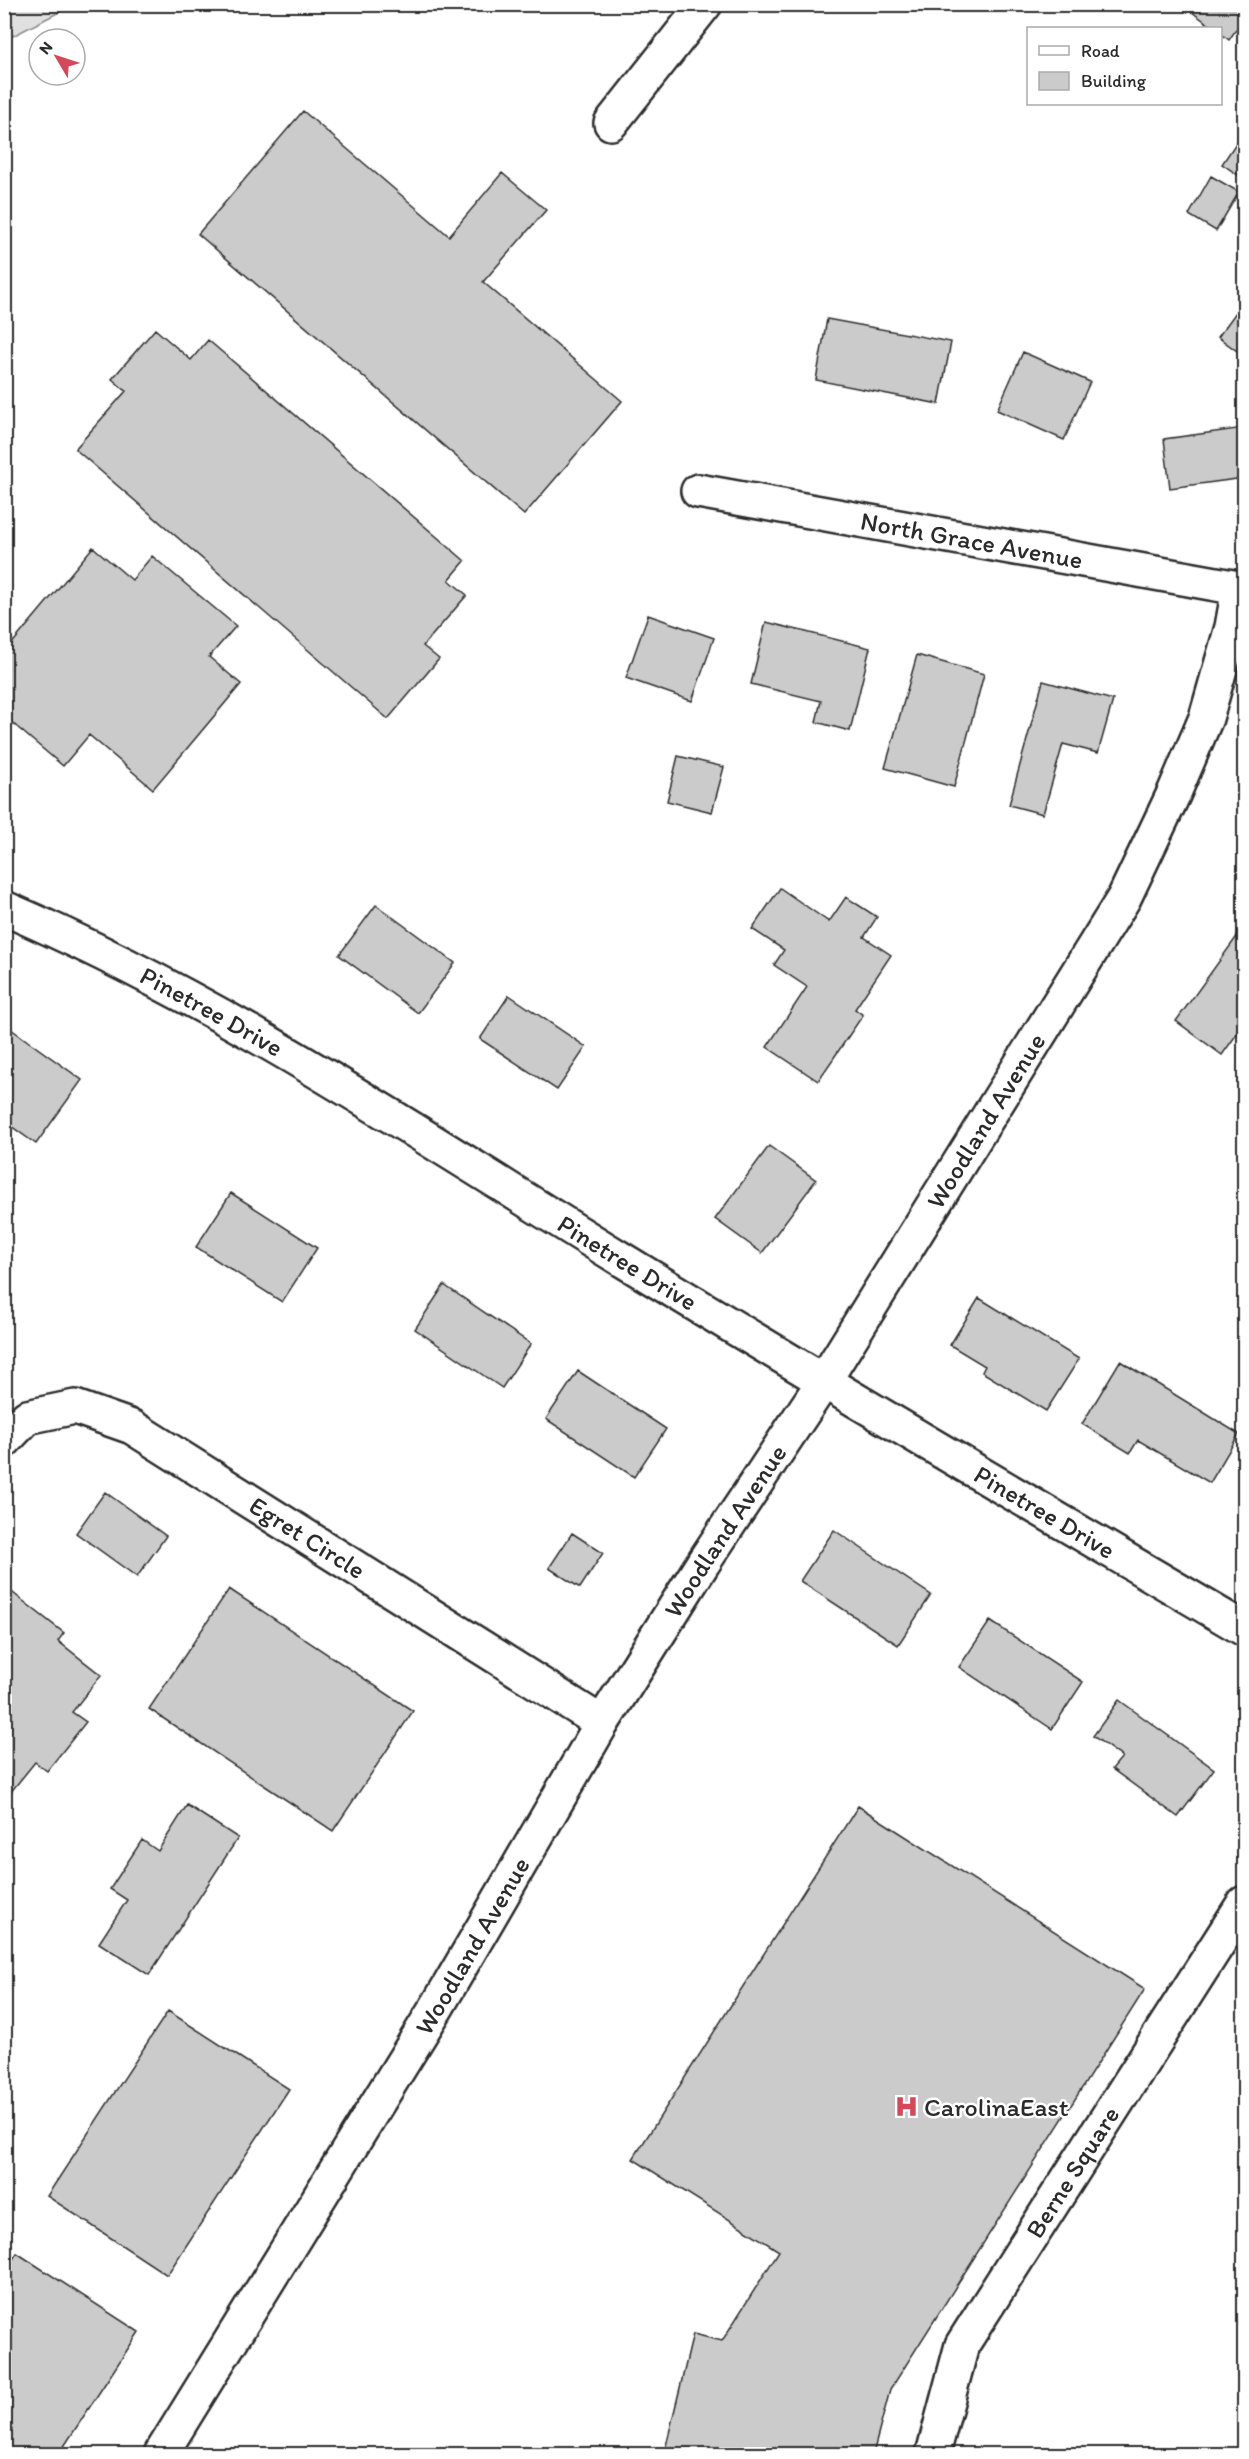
<svg xmlns="http://www.w3.org/2000/svg" width="1249" height="2459" viewBox="0 0 1249 2459" font-family="Itim,sans-serif">
	<style>
		.green { fill: #e0e0e0; stroke: #868686; stroke-width: 1.5 }
		.building { fill: #cbcbcb; stroke: #2b2b2b; stroke-width: 1.5 }
		.lines { fill: none; stroke-linecap: round; stroke-linejoin: round }
		.street-casing { stroke: #2b2b2b; stroke-width: 38 }
		.street { stroke: #fff; stroke-width: 33 }
		.labels { text-anchor: middle; stroke-width: 5; stroke-linejoin: round; paint-order: stroke }
		.street-label { font-size: 26px; fill: #2b2b2b; stroke: #fff }
		.poi-label { font-size: 26px; fill: #2b2b2b; stroke: #fff; text-anchor: start }
	</style>
	<rect width="100%" height="100%" fill="#fff"/>
	<filter id="ink" filterUnits="userSpaceOnUse"><feTurbulence type="fractalNoise" baseFrequency=".0167" numOctaves="2"/><feDisplacementMap in="SourceGraphic" scale="12" xChannelSelector="R" yChannelSelector="G"/><feConvolveMatrix kernelMatrix="1 2 1 2 8 2 1 2 1" color-interpolation-filters="sRGB"/></filter>
	<g filter="url(#ink)">
		<path class="green" d="M5 4H73V5L5 40Z"/>
		<path class="building" d="M1181 4H1244V18L1229 40 1220 33V28H1214Z
			M303 111 449 236 502 173 546 210 483 282 622 401 524 515 198 234Z
			M1244 131V179L1222 164Z
			M1211 176 1239 192 1216 231 1189 215Z
			M1244 301V356L1218 337Z
			M827 319 951 342 939 404 816 380Z
			M155 329 191 360 208 340 465 561 449 580 467 595 423 646 439 659 388 719 75 449 126 391 112 379Z
			M1023 352 1090 382 1064 440 997 410Z
			M1244 428V478L1170 488 1164 439Z
			M93 547 132 580 152 556 236 626 209 657 241 684 153 789 89 735 63 766 4 716V653Z
			M648 615 714 638 692 701 626 678Z
			M766 622 870 648 850 731 816 722 821 701 751 684Z
			M917 655 984 674 954 787 885 768Z
			M1043 681 1113 700 1098 753 1063 744 1043 814 1009 805Z
			M678 756 724 767 712 812 667 801Z
			M780 888 829 922 846 897 877 917 864 937 891 955 855 1009 863 1015 818 1081 767 1047 807 987 774 965 784 950 752 929Z
			M376 905 455 963 418 1013 339 955Z
			M1238 935 1244 940V1024L1222 1055 1176 1021Z
			M509 995 586 1047 557 1090 480 1039Z
			M4 1024 82 1080 36 1144 4 1121Z
			M769 1146 816 1180 762 1253 715 1219Z
			M231 1193 317 1248 282 1302 196 1247Z
			M444 1285 531 1344 502 1388 415 1329Z
			M979 1298 1079 1359 1046 1411 982 1372 985 1366 950 1345Z
			M1120 1361 1239 1434 1210 1483 1138 1440 1130 1453 1082 1424Z
			M578 1371 666 1429 634 1477 546 1419Z
			M105 1492 166 1536 137 1577 76 1533Z
			M834 1530 931 1595 898 1645 800 1581Z
			M572 1533 603 1553 580 1588 549 1568Z
			M4 1586 64 1633 58 1641 101 1675 72 1712 86 1722 47 1771 35 1762 6 1798Z
			M229 1589 413 1711 333 1831 149 1709Z
			M990 1621 1083 1682 1052 1729 959 1667Z
			M1119 1700 1214 1769 1178 1817 1112 1769 1122 1757 1093 1736Z
			M187 1805 238 1838 149 1975 99 1943 127 1900 110 1889 142 1840 158 1851Z
			M858 1806 1145 1989 890 2390 873 2454H664L693 2334 722 2341 779 2251 633 2159Z
			M168 2011 289 2089 167 2275 47 2196Z
			M17 2253 139 2332 59 2454H4V2272Z"/>
		<g class="lines">
			<defs>
				<g id="street">
					<path d="M611 123 705 4"/>
					<path id="s1" d="M698 491 1244 589"/>
					<path id="s2" d="M4 908C221 1001 418 1134 618 1257 825 1384 1035 1506 1244 1629"/>
					<path id="s3" d="M4 1441 27 1417 75 1407 132 1427 602 1723"/>
					<path id="s4" d="M161 2454 438 2005 602 1723 703 1563 824 1381 1124 898 1174 793 1206 718 1232 627 1239 588"/>
					<path id="s5" d="M933 2454 962 2345 1244 1903"/>
				</g>
			</defs>
			<use href="#street" class="street-casing"/>
			<use href="#street" class="street"/>
		</g>
	</g>
	<defs>
		<symbol id="hospital-bare" viewBox="-9 -9 18 18"><path d="M-5-5h3v3.5h4V-5h3V5h-3V1.5h-4V5h-3Z" fill="#d1495b" stroke="#fff" stroke-width="2.5" paint-order="stroke"/></symbol>
	</defs>
	<g fill-rule="evenodd">
		<use href="#hospital-bare" x="890" y="2090" width="33" height="33"/>
	</g>
	<g class="labels">
		<g class="street-label">
			<text dy="9" stroke="none"><textPath href="#s1" startOffset="278">North Grace Avenue</textPath></text>
			<text dy="9" stroke="none"><textPath href="#s2" startOffset="232">Pinetree Drive</textPath></text>
			<text dy="9" stroke="none"><textPath href="#s4" startOffset="1568">Woodland Avenue</textPath></text>
			<text dy="9" stroke="none"><textPath href="#s2" startOffset="718">Pinetree Drive</textPath></text>
			<text dy="9" stroke="none"><textPath href="#s2" startOffset="1204">Pinetree Drive</textPath></text>
			<text dy="9" stroke="none"><textPath href="#s4" startOffset="1082">Woodland Avenue</textPath></text>
			<text dy="9" stroke="none"><textPath href="#s3" startOffset="350">Egret Circle</textPath></text>
			<text dy="9" stroke="none"><textPath href="#s4" startOffset="596">Woodland Avenue</textPath></text>
			<text dy="9" stroke="none"><textPath href="#s5" startOffset="318">Berne Square</textPath></text>
		</g>
		<g class="poi-label">
			<text x="924" y="2116">CarolinaEast</text>
		</g>
	</g>
	<rect width="1249" height="2459" fill="none" stroke="#fff" stroke-width="24"/>
	<rect x="12" y="12" width="1225" height="2435" fill="none" stroke="#2b2b2b" stroke-width="2" filter="url(#ink)"/>
	<rect x="1027" y="27" width="195" height="78" fill="#ffffff" stroke="#aaaaaa" stroke-width="1.5"/>
	<rect x="1039" y="46" width="30" height="9" fill="#ffffff" stroke="#aaaaaa" stroke-width="1.5"/>
	<text x="1081" y="57" font-size="18" fill="#2b2b2b">Road</text>
	<rect x="1039" y="72" width="30" height="18" fill="#cbcbcb" stroke="#aaaaaa" stroke-width="1.5"/>
	<text x="1081" y="87" font-size="18" fill="#2b2b2b">Building</text>
	<g transform="translate(57 57) rotate(309)"><circle r="28" fill="#ffffff" stroke="#aaaaaa" stroke-width="1.5"/>
	<path d="M0-4.5L10 22L0 15L-10 22Z" fill="#d1495b"/>
	<text y="-9" font-size="16" font-weight="bold" text-anchor="middle" fill="#2b2b2b">N</text>
	</g>
</svg>
